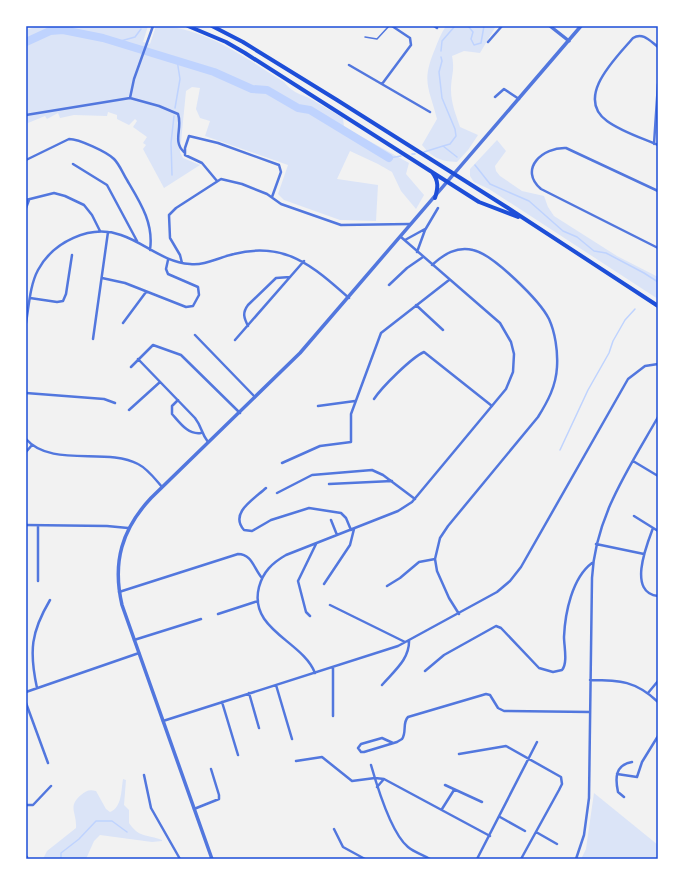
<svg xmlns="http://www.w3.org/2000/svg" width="684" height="885" viewBox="0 0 684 885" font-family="'DejaVu Sans',sans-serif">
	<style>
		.green { fill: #dbe4f7 }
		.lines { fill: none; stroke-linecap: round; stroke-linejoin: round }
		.stream { stroke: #bfd3fe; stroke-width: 1.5 }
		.river { stroke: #bfd3fe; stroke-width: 8 }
		.service { stroke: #5277de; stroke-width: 1.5 }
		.minor { stroke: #5277de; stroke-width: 2.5 }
		.tertiary { stroke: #5277de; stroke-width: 3.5 }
		.secondary { stroke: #1d4ed8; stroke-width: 4 }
		.neatline { fill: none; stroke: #1d4ed8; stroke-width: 1.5 }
	</style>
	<rect width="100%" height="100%" fill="#f2f2f2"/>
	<path class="green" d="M38 26H148L143 42 150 44 156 26C204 26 245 58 284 82 294 95 304 94 316 102 325 107 334 113 343 118L344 127 409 163 406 174 424 195 416 209 401 191 392 172 378 164 350 151 337 179 378 185 376 221 340 220 284 200 278 194 288 165 205 136 210 121 200 118 196 109 200 88 192 87 186 91 180 152 183 158 200 165 164 188 143 149 146 145 143 143 147 137 133 127 137 121 135 119 129 125 117 119V115L108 112 107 116 74 115 60 118 58 113 47 119 45 116 28 123 26 118V30Z
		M446 26H496L480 53 464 51 452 56C455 72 451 75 451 90 451 103 456 115 460 127L478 135 468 150 457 162C439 161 433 158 422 145L437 119C429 87 421 82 435 49 438 41 441 33 446 26Z
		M497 140 506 151 495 166 496 171 500 176 522 191 544 196 548 207 554 216 617 256 658 277V299L489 189 474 182 470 176V169Z
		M123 779 126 780 124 805 129 810V823C139 838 147 834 162 840V841L152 842 100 835 94 841 86 859H43L47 851 76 828C77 812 67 807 81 795 86 791 89 789 96 791L106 809 110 812C122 807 121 791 123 779Z
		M594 793 658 845V859H581L586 849Z"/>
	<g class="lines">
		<path class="stream" d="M468 26 473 32 471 39 474 45 481 43 484 26
			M69 31 73 26
			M117 42 135 37 141 29
			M441 51 442 41 455 26
			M441 57 442 61 439 72 442 98 455 129 456 136 450 144 443 146
			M175 108 180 79 177 60
			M424 152 443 146 457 157
			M412 154H415
			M389 158 401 156
			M475 165 490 184 529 201 563 231 577 237 594 251 606 253 644 273 658 282
			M172 175 171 143 174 116
			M560 450 588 390 609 353 613 341 625 320 635 309
			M61 859V853L79 839 96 821H112L127 832"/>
		<path class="river" d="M26 42 50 31 63 30 103 38 214 72 252 89 267 90 298 108 310 110 389 158"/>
		<path class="service" d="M365 37 377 39 389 26"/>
		<path class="minor" d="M434 26 437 28
			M488 42 502 26
			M658 47C650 41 643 32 633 38 617 57 574 97 607 121 622 132 642 138 658 145
			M349 65 430 112
			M382 84 411 45 410 38 392 26
			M495 97 504 89 519 99
			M130 98 159 106 178 114C183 128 172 141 184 152
			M26 115 130 98 134 79 153 26
			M654 144 658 84
			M26 160 69 139C79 139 107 152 114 159 120 165 123 174 127 180 140 202 154 223 150 250
			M73 164 107 185 137 241
			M217 181 202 163 185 155V148L189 136 218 143 279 165 281 172 272 197
			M658 191 566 148C543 147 518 169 541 189L658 248
			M26 200 54 193 65 196 84 205 92 215 100 231
			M26 208 29 200
			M405 240 425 229
			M417 252 425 230 438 208
			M182 263 180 255 170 238 169 215 176 208 221 179 242 184 267 194 281 204 341 225 410 224
			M432 265C444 254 457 246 473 250 493 254 540 301 549 319 555 332 558 351 557 367 556 386 548 401 538 417L448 526 440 538 435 559 437 571 449 598 459 614
			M102 278 125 283 186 307 193 306 199 295 198 287 168 274 166 269 168 260
			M389 285 407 268 423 257
			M30 298 57 302 63 301 66 294 72 255
			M416 305 443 330
			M26 323C29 305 30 285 38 270 53 242 90 224 121 235 145 243 163 262 190 264 204 266 220 257 234 254 285 241 313 266 349 298
			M123 323 146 292
			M248 326C244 318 242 313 248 305L276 278 290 277
			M195 335 255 397
			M93 339 108 232
			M235 340 304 261
			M138 359 195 418C202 427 201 433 208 442
			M131 367 153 345 181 355 240 413
			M26 393 104 399 115 403
			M374 399C382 387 411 358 424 352L492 406
			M178 400 172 406V414C180 423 188 435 201 433
			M318 406 355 401
			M129 410 160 382
			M26 439C51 468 107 447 138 464 148 469 155 479 162 487
			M26 452 32 445
			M633 461 658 476
			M282 463 320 446 351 442V414L381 333 449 280
			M329 484 392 481
			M266 488C254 499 229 513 244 530L252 531 271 520 309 508 341 513 346 518 351 530
			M277 493 312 475 372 470 383 475 415 499
			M634 516 658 531
			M331 520 337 535
			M26 525 107 526 128 528
			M38 526V581
			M653 528C647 544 627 593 658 596
			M596 544 644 554
			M324 584 350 545 354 529
			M387 586 400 578 419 562 435 559
			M119 592 238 554C252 554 254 569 262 578
			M330 605 405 642
			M218 614 258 601
			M310 616 306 612 298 581 316 544
			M134 640 201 619
			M425 671 444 655 496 626 501 628 539 668 553 672 562 670C568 663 564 646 564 637 565 613 572 578 592 563
			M315 673C303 641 248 630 259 587 263 572 272 563 286 555L398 511 412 502 506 389 513 372 514 354 511 342 500 323 401 237
			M590 680C620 680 636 681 658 702
			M276 685 292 739
			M382 685C394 671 410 659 409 640
			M37 688C29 651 31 632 50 600
			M26 692 139 653
			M249 693 259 728
			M648 693 658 681
			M222 702 238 755
			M26 703 48 763
			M333 716V667
			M163 721 398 646 497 592 510 581 521 567 628 379 645 366 658 364
			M393 743 382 738 361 744 358 748 361 752H364L397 742 402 739C407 732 402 723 408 717L486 694 490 695 498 708 504 711 590 712
			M459 754 506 746 561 777 562 784 559 790 521 859
			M296 761 322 757 352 781 375 778 384 779 490 836
			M371 765C377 786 391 833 408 847 414 852 423 855 430 859
			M617 774 637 777 642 762 658 736
			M144 775 151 808 180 859
			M445 785 482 802
			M377 787 384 779
			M624 797 618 792C615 778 615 765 632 762
			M26 805H33L51 786
			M194 809 219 799V795L211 769
			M442 809 454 790
			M500 817 525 831
			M334 829 343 847 365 859
			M536 832 557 844
			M26 857H27
			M477 859 537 742
			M576 859 584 835 589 798 592 578C595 517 629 468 658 417"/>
		<path class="tertiary" d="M550 26 569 41
			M212 859 122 605C112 562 122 529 151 498L300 353 581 26"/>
		<path class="secondary" d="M188 26 226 42 245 53 479 202 518 217
			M212 26 243 42 337 100 508 208 658 306
			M432 172C439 181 438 188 435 198"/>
	</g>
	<rect width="684" height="885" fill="none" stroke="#ffffff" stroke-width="54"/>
	<rect x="27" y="27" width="630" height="831" class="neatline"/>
</svg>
